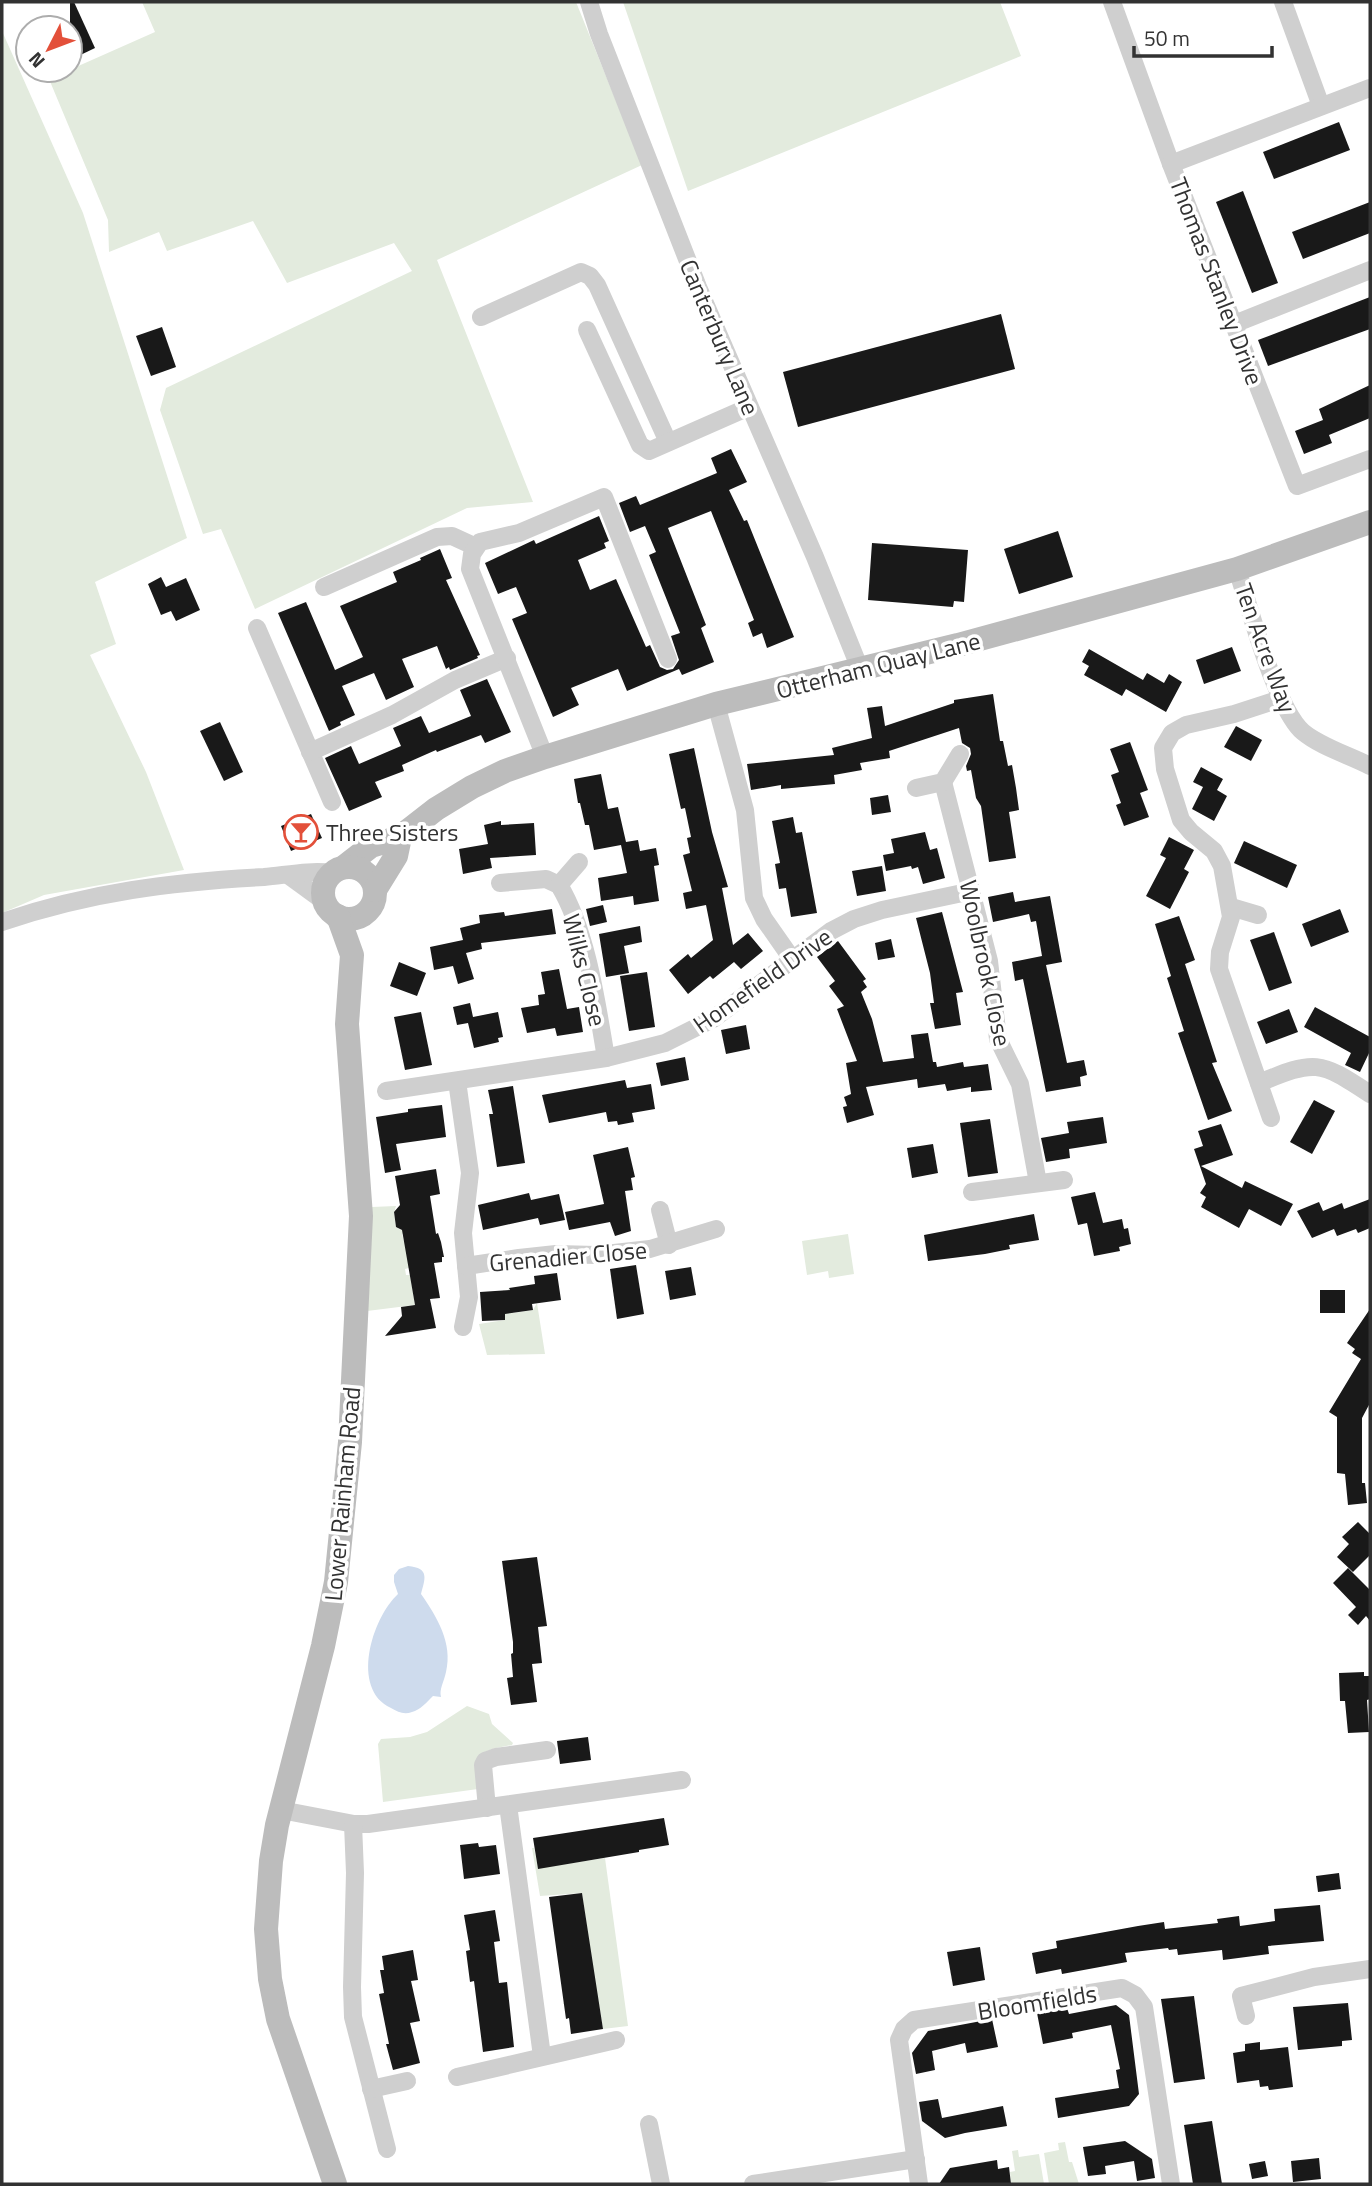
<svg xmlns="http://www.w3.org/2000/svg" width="1372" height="2186" font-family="'Titillium Web',sans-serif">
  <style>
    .green { fill: #e3ebde }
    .water { fill: #cedbed }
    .building { fill: #191919 }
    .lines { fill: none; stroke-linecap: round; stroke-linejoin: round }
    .street { stroke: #cfcfcf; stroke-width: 18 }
    .secondary { stroke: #bcbcbc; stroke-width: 24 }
    .labels { text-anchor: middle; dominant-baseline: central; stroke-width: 7; stroke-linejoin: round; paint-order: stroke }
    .street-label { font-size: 24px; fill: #323232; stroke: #fff }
    .poi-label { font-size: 24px; fill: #323232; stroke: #fff; text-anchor: start }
  </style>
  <rect width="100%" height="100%" fill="#fff"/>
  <g class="green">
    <polygon points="142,2 576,2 642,165 437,260 533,502 467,508 255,609 221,529 203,534 160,410 166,388 412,271 394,243 287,283 253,221 167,251 159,232 109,252 108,220 49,79 155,32"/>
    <polygon points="623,2 1000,2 1021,56 688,191"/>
    <polygon points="2,31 83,213 187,538 95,582 116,644 90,655 146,772 184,870 44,895 2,913"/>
    <polygon points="396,1206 394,1213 396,1227 401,1230 418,1227 402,1234 404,1242 412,1241 416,1266 405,1269 406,1275 410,1275 415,1305 367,1311 372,1207"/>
    <polygon points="848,1234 854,1274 829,1278 828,1271 807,1275 802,1241"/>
    <polygon points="509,1288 513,1313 533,1310 537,1303 545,1354 487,1355 479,1324 505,1320 503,1290 507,1292"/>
    <path d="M467,1706L489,1714L492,1724L513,1743L512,1745C474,1752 478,1752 478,1789L383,1802L378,1744L381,1739L410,1737L427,1732Z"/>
    <polygon points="532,1848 534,1848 538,1868 605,1858 628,2026 603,2029 598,1999 563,2004 591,1956 582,1893 540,1896"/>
    <polygon points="1065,2142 1069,2162 1072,2162 1079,2184 1049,2184 1044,2153 1059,2150 1058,2143"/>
    <polygon points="1018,2150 1019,2157 1039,2154 1044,2184 1011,2184 1010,2172 1015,2171 1012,2151"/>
  </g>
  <path class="water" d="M408,1566C430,1568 425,1579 421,1594C437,1617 453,1643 446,1672C444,1682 439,1689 441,1697L433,1696C427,1702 420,1710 412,1712C404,1715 398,1712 391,1708C350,1689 372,1618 398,1594L394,1582V1575L399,1569Z"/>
  <g class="building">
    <polygon points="70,2 74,2 95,48 70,60"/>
    <polygon points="1339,122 1350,150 1274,179 1263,152"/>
    <polygon points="1243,191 1278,283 1252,293 1216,202"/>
    <polygon points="1370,202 1370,233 1303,259 1292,232"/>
    <polygon points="1370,297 1370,329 1268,366 1258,340"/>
    <polygon points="1001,314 1015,369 798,427 783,372"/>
    <polygon points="162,327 176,367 151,376 136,336"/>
    <polygon points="1370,385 1370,418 1329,435 1332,443 1304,454 1295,431 1323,420 1319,409"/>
    <polygon points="731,449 747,482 729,490 744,521 747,520 794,637 767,648 762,633 753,637 748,623 754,620 711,511 668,528 706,625 701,628 714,662 682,675 679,669 627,691 618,669 571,688 579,705 553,717 512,619 527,613 516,587 498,594 485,563 534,540 536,544 599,516 609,541 604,543 606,548 578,560 590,590 616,579 646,647 650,645 660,667 667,670 673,669 679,660 671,636 680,633 649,555 656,552 645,526 630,532 619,503 636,496 640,505 717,473 711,458"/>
    <polygon points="1058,531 1073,577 1019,594 1004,549"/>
    <polygon points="872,543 968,550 964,602 954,601 953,607 868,600"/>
    <polygon points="440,549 452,578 446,580 480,655 477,656 478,658 450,670 449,667 446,669 437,646 402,659 414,687 386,700 374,673 342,686 355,715 340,722 341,725 329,731 278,613 306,602 335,670 363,657 340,606 397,582 393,572 421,560 420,558"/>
    <polygon points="161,577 166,587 186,578 200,610 176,621 171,611 161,615 148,584"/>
    <polygon points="1232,647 1241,671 1204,684 1196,660"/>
    <polygon points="1089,649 1143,680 1147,673 1164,683 1169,674 1182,682 1166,712 1126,689 1122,696 1084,675 1089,666 1082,662"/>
    <polygon points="487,679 511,732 485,743 481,735 437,752 436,750 402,765 404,771 375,782 382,797 349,811 325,758 351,746 359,764 401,746 393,728 421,716 429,733 471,716 460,690"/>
    <polygon points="993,694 1000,741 1003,741 1008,766 1012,765 1016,788 1019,810 1009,812 1016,858 989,862 981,806 976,798 971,770 967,771 966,766 971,754 970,748 962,743 959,728 889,751 890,758 860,763 862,770 834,775 835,784 781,789 781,785 751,790 747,764 834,755 832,748 872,738 867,708 882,706 885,726 954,703 954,700"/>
    <polygon points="220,722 243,772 224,781 200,731"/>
    <polygon points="1236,726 1262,740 1251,761 1224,747"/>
    <polygon points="1130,742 1148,790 1140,793 1149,817 1124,826 1116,805 1121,803 1111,775 1119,772 1110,749"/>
    <polygon points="694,748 712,832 728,887 722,888 733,945 748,933 763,951 741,969 734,962 713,979 710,976 688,994 669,970 688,954 691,958 713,940 706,905 686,909 683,893 692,891 683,855 690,853 687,838 691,837 685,808 681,809 669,754"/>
    <polygon points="1201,767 1223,779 1217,790 1227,796 1214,821 1192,809 1203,787 1193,782"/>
    <polygon points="601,774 608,809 618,807 626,842 638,840 640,851 656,848 659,865 654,866 659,901 634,905 633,896 601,901 598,878 627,873 621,845 594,850 589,825 585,825 580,803 578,803 574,779"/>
    <polygon points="888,795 891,812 872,815 870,798"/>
    <polygon points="311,814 322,838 291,851 281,826"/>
    <polygon points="793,817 796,833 802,832 817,913 791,917 786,888 779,889 775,864 780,863 772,821"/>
    <polygon points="501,821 501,825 534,823 536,855 490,858 492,868 463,874 459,849 488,844 484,825"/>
    <polygon points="925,832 930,850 937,848 945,878 923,884 918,867 912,869 911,866 886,871 883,855 894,853 891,839"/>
    <polygon points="1169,837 1194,850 1184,869 1189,872 1170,909 1146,896 1166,858 1160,855"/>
    <polygon points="1244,841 1297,865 1287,888 1234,863"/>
    <polygon points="882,866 886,891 857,896 852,871"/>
    <polygon points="1013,892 1015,902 1050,896 1062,962 1046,965 1067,1063 1084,1060 1087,1075 1080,1077 1081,1086 1046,1092 1023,979 1015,981 1012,962 1042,956 1036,921 1031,922 1029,914 993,922 988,897"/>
    <polygon points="603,905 607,922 590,926 586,909"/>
    <polygon points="552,909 556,934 481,943 482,949 466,953 474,979 458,984 453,966 434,970 430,947 463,940 460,928 480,923 479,915 504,912 505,916"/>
    <polygon points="1340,909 1349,932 1311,947 1302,924"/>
    <polygon points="942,912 963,992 956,993 961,1025 935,1029 930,1003 934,1003 930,973 916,918"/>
    <polygon points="1179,916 1195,960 1185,964 1217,1062 1212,1063 1232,1111 1208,1120 1178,1033 1184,1031 1167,978 1171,976 1155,924"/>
    <polygon points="640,926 642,942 624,946 629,973 606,977 599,934"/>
    <polygon points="1274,932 1292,983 1269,991 1250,940"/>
    <polygon points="891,939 895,957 878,960 875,943"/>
    <polygon points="838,941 866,979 863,981 867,987 861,992 872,1019 883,1062 914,1058 911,1035 928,1033 933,1062 936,1062 937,1067 963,1062 964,1067 988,1064 992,1090 971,1092 971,1087 947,1091 945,1084 918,1088 917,1079 866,1087 874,1115 847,1123 843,1107 847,1106 844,1097 851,1094 846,1063 857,1061 837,1009 844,1006 829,986 835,981 817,957"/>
    <polygon points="399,962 426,973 417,996 390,986"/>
    <polygon points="559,969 567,1009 579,1007 583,1032 557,1036 555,1028 527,1033 521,1008 539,1005 538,995 545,994 541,972"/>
    <polygon points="647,972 655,1027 629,1031 620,976"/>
    <polygon points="470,1003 473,1017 498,1012 503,1037 498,1038 499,1042 474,1048 468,1023 457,1025 453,1007"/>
    <polygon points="1315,1007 1370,1037 1370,1051 1360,1072 1345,1065 1351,1053 1304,1027"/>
    <polygon points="1289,1009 1298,1032 1266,1044 1257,1022"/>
    <polygon points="421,1012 432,1065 405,1070 394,1017"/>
    <polygon points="746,1025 750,1049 726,1054 721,1030"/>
    <polygon points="685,1057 689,1080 661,1086 656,1063"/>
    <polygon points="625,1080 627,1088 651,1084 655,1109 632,1113 634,1122 618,1125 617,1121 608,1122 606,1112 549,1123 542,1095"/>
    <polygon points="513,1086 525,1163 497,1167 489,1114 493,1114 488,1090"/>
    <polygon points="1314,1100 1335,1111 1312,1154 1290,1142"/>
    <polygon points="442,1105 446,1137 396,1144 401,1170 385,1173 376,1117 408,1112 408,1109"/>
    <polygon points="1103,1117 1107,1143 1069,1149 1070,1158 1046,1162 1041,1138 1069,1133 1067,1122"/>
    <polygon points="990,1119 998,1173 968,1177 960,1123"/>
    <polygon points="1221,1124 1233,1155 1201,1166 1242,1188 1245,1181 1293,1204 1281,1226 1249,1209 1239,1228 1201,1207 1206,1197 1200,1193 1206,1184 1194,1149 1203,1146 1198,1131"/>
    <polygon points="933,1144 938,1173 912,1178 907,1148"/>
    <polygon points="628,1147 635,1177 631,1178 633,1190 625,1191 631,1231 615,1236 610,1222 569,1230 565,1212 604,1204 593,1155"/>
    <polygon points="436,1169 440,1194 430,1196 436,1234 438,1233 441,1242 444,1257 442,1257 442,1262 434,1263 440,1298 430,1299 436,1328 385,1336 402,1316 401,1307 415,1305 402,1230 396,1227 394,1212 400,1205 395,1176"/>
    <polygon points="1095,1192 1103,1223 1122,1219 1124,1229 1128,1228 1131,1244 1119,1247 1120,1251 1094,1256 1087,1223 1078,1225 1071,1197"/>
    <polygon points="529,1193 531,1200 559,1194 565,1220 540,1225 538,1218 483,1230 478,1205"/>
    <polygon points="1370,1199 1370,1228 1358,1233 1356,1229 1337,1236 1334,1229 1312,1238 1297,1211 1319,1202 1323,1211 1342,1203 1344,1209"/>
    <polygon points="1034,1214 1039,1240 1009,1245 1010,1249 985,1254 928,1261 924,1235"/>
    <polygon points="636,1265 644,1314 617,1319 610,1269"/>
    <polygon points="691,1267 696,1295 670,1300 665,1271"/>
    <polygon points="557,1273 561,1300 532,1304 533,1310 505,1314 505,1320 482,1321 480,1292 510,1290 509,1288 535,1284 534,1276"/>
    <rect x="1320" y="1290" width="25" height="23"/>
    <polygon points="1370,1309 1370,1403 1362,1418 1362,1483 1365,1483 1367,1503 1348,1505 1345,1474 1337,1473 1337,1417 1329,1412 1361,1359 1352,1353 1355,1349 1347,1343"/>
    <polygon points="1358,1522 1370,1534 1370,1555 1353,1572 1337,1557 1349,1544 1342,1537"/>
    <polygon points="537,1557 547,1626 538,1627 542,1663 532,1664 537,1702 511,1705 507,1678 513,1677 511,1654 513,1653 513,1642 502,1561"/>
    <polygon points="1348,1568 1370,1590 1370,1621 1366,1616 1358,1625 1348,1615 1356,1607 1333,1583"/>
    <polygon points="1364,1672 1364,1676 1370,1676 1370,1699 1367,1700 1369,1732 1348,1733 1345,1701 1340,1701 1339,1673"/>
    <polygon points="588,1737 591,1760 560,1764 557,1741"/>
    <polygon points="664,1818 669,1845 639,1850 639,1852 538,1869 533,1838"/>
    <polygon points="478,1843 479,1847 496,1845 500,1874 464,1879 460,1845"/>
    <polygon points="1339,1873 1341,1889 1318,1892 1316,1876"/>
    <polygon points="582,1893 603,2029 571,2034 569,2018 566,2019 549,1897"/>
    <polygon points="1320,1905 1324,1941 1268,1946 1269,1954 1223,1960 1222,1950 1178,1955 1177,1949 1169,1950 1168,1948 1125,1953 1127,1962 1062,1974 1061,1969 1036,1974 1032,1953 1057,1948 1056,1941 1138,1926 1164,1922 1165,1929 1218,1923 1217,1919 1239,1916 1240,1926 1275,1921 1274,1909"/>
    <polygon points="495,1910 500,1941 494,1942 499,1983 507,1982 514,2047 483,2052 474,1981 470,1982 466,1951 470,1950 464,1915"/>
    <polygon points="980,1947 985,1980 953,1986 947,1952"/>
    <polygon points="413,1950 418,1980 411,1981 420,2021 410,2023 420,2063 393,2070 386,2044 389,2044 379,1994 384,1993 380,1970 384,1970 382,1956"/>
    <polygon points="1194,1996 1205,2079 1174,2083 1161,1999"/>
    <polygon points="1348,2003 1352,2040 1342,2041 1342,2046 1298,2050 1293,2007"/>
    <polygon points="1116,2005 1129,2015 1139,2094 1129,2106 1058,2118 1055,2098 1119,2088 1116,2070 1120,2069 1111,2025 1072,2033 1073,2038 1043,2044 1037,2013 1067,2008 1069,2014"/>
    <polygon points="992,2019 998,2047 967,2053 965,2043 932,2051 935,2070 916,2074 912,2053 928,2031"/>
    <polygon points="1260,2042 1260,2050 1288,2047 1293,2087 1269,2090 1268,2086 1260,2087 1259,2080 1237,2083 1233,2053 1245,2051 1245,2044"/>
    <polygon points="938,2099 942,2118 1003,2106 1007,2126 965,2133 945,2138 922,2121 919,2102"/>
    <polygon points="1212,2121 1222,2184 1193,2184 1184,2125"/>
    <polygon points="1125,2141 1152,2159 1155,2178 1137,2181 1134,2161 1105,2166 1106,2174 1088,2176 1083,2147"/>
    <polygon points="1319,2158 1321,2179 1293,2182 1291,2161"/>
    <polygon points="997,2160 998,2169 1009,2167 1011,2184 939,2184 950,2168"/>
    <polygon points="1265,2161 1268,2176 1252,2179 1249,2164"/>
  </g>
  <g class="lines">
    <g class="street">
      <polyline points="589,2 599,34 698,287 815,557 860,669"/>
      <polyline points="1112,2 1171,164"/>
      <polyline points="1283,2 1321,106"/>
      <polyline points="1370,88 1171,164 1297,486 1370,459"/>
      <polyline points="481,317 581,272 590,276 597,285 668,442"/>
      <polyline points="1234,324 1370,270"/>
      <polyline points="587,330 640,445 649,451 749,407"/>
      <path d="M1237,569C1249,606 1276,709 1303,732C1321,747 1349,755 1370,766"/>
      <polyline points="324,587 437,537 452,536 476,547"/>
      <polyline points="257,628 332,802"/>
      <polyline points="716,704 745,810 754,898 764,919 792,959"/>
      <polyline points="310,752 392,715 455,680 507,658"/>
      <polyline points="545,757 470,569 472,554 480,542 519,533 604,497 668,659"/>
      <polyline points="943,782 989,961 998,1039 1020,1084 1038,1183"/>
      <polyline points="916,788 943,782 960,754"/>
      <polyline points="288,875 325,902"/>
      <path d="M500,883L546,879L559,885C587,931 597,1005 606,1058"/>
      <polyline points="559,885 579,862"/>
      <polyline points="1231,907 1258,915"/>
      <path d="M2,922C90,892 172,882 264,877C287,875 309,870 333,873"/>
      <polyline points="457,1081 470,1173 463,1233 469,1297 463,1327"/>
      <path d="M1259,1083C1315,1060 1319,1060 1370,1094"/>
      <polyline points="386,1091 606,1058 665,1043 713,1019 831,931 854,919 882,910 972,891"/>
      <polyline points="1271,1118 1219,969 1220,952 1231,917 1222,866 1214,851 1191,832 1181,820 1165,769 1163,748 1172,733 1186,725 1234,714 1280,699"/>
      <polyline points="972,1192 1064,1180"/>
      <polyline points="660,1210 669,1245"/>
      <polyline points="466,1266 519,1258 556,1254 596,1255 650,1249 716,1229"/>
      <polyline points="508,1805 542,2056"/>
      <polyline points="487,1808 483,1765 485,1761 496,1757 547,1750"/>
      <polyline points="281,1810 354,1824 368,1824 682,1780"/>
      <polyline points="353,1824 355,1873 352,1987 353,2017 387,2149"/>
      <polyline points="1246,2016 1241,1996 1314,1977 1370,1969"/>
      <polyline points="457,2077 616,2040"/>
      <polyline points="371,2089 407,2081"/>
      <polyline points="649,2124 661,2184"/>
      <polyline points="753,2184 916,2159"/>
      <polyline points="919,2184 899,2040 904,2029 914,2020 1122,1988 1135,1995 1144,2007 1171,2184"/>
    </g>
    <g class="secondary">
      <polyline points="344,867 371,846 400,837 436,809 472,787 505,771 545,757 716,704 958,645 1237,569 1370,522"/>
      <circle cx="349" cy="893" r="26"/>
      <polyline points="375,890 396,856 400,837"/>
      <polyline points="335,2184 278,2019 270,1979 266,1929 271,1861 277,1825 323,1646 336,1582 350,1442 361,1216 347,1024 352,955 338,916"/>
    </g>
  </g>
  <defs>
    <g id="bar-ring" transform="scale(1.75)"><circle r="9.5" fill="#fff" stroke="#e3503a" stroke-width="1.5"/><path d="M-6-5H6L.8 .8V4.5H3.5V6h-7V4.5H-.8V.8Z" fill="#e3503a"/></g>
  </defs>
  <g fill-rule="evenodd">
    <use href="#bar-ring" x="301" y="832"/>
  </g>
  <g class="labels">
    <g class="street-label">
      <text transform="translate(1217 281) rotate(69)">Thomas Stanley Drive</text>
      <text transform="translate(720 337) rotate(67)">Canterbury Lane</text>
      <text transform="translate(1266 648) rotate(70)">Ten Acre Way</text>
      <text transform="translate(878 665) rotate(-14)">Otterham Quay Lane</text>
      <text transform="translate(986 963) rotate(78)">Woolbrook Close</text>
      <text transform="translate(585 970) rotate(76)">Wilks Close</text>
      <text transform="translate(762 980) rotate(-35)">Homefield Drive</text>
      <text transform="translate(568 1256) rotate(-5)">Grenadier Close</text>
      <text transform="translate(342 1494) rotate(-85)">Lower Rainham Road</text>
      <text transform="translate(1037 2002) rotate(-9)">Bloomfields</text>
    </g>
    <g class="poi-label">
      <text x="326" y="832">Three Sisters</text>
    </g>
  </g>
  <rect width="1372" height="2186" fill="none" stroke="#323232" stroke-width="7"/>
  <g transform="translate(49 49) rotate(228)"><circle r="33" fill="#ffffff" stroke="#adadad" stroke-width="2"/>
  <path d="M0-5L12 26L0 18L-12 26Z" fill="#e3503a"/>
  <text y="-10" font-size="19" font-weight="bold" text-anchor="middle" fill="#323232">N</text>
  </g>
  <path d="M1134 46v10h138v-10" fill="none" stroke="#323232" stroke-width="3.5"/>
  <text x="1144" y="46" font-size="21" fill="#323232" stroke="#ffffff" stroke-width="5" paint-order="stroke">50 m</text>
</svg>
